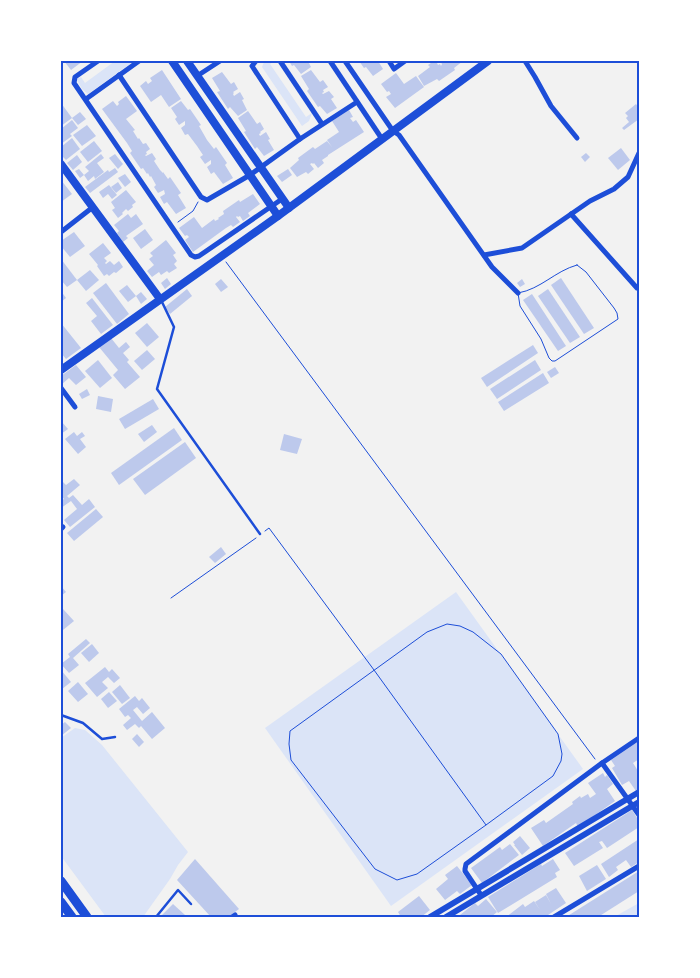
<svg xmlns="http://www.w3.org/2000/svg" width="700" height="978" font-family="Helvetica,sans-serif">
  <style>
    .green { fill: #dbe4f7 }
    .building { fill: #bdc9ec }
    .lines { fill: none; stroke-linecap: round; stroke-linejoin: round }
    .path { stroke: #1d4ed8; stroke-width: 1 }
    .service { stroke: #1d4ed8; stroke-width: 2.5 }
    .minor { stroke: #1d4ed8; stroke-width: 5 }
    .tertiary { stroke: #1d4ed8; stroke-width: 6 }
    .secondary { stroke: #1d4ed8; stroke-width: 8 }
    .primary { stroke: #1d4ed8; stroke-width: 9 }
    .neatline { fill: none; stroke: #1d4ed8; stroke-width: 2 }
  </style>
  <rect width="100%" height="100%" fill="#f2f2f2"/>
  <g class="green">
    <polygon points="115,61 134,61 88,94 82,89 77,80 78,78 81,77 85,83"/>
    <polygon points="266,61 274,61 270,64 306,117 312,113 309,121 302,126 262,67 264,62"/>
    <polygon points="456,592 583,769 391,906 265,728"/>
    <polygon points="75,728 85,730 102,745 188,852 178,865 170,879 143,917 106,917 61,856 61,738"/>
    <polygon points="639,903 639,917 614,917"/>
  </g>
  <g class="building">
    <polygon points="64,61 83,61 71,70"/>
    <polygon points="289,61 308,61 311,67 301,74 294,65 292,66"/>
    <polygon points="359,61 378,61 383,69 373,76 366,67 364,68"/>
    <polygon points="434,61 436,61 438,65 440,64 441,66 442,64 440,61 463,61 454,68 455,70 439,81 437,79 424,86 418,76 430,67 428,65"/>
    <polygon points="162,70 181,99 169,107 161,95 151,102 140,86 146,81 148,84 152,81 150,78"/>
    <polygon points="311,70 320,82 323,80 328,87 323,90 324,92 322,93 323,94 329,91 334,97 331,99 337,108 327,114 320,106 318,107 307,91 309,89 301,76"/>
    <polygon points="222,72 231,84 234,82 238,89 233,92 234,93 233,94 234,96 240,92 244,99 242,100 247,110 238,116 230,107 228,109 217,92 220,91 212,78"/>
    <polygon points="396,73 404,84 416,76 424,87 395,108 386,97 391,94 389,91 387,92 381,84"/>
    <polygon points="126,96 137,111 126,119 135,130 133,131 138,139 139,138 143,144 146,143 150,149 146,152 147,154 145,155 146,156 152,153 156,159 154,161 160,170 163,173 163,172 168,179 170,177 181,193 178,195 186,208 176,214 167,202 164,204 160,197 165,194 164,190 158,193 154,187 156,185 151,176 150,177 148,173 147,174 143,168 141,169 130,153 132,151 127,143 102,109 113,101 117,106 119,104 118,102"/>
    <polygon points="181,101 188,110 190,109 201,125 199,126 207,140 214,149 216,147 227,163 225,165 233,178 223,184 214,172 211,174 207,167 211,164 211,160 205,164 200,157 203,155 197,146 188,134 185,135 181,128 185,125 185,121 179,125 175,119 177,117 171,108"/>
    <polygon points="61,103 72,118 61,126"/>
    <polygon points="636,104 639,108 639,119 624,130 622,128 629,122 626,118 628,116 625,113"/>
    <polygon points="349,110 353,117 350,118 353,122 356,120 364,132 328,155 328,156 322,160 324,163 318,168 314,163 313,164 312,163 310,164 314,169 308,174 306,172 297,177 290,168 299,160 298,158 313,147 315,149 327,141 332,147 327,140 339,132 332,121"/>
    <polygon points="248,111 257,124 260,122 264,129 260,132 261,133 259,134 260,136 266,132 270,139 268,140 274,150 264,156 257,147 255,149 244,132 246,131 238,118"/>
    <polygon points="80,112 86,119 78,125 72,118"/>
    <polygon points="72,120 78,128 70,134 72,136 61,144 61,129"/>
    <polygon points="87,125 96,136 82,146 73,135"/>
    <polygon points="72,138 80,149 66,160 61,155 61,147"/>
    <polygon points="94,141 102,151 88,162 80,152"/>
    <polygon points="621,148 630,160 618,170 608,158"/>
    <polygon points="586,153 590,157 585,162 581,157"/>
    <polygon points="101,154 104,158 97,163 104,172 95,179 94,176 88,181 84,175 80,178 75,171 79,169 84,175 89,171 85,167"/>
    <polygon points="115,154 123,164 118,169 109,158"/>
    <polygon points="77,155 82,162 73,170 67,163"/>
    <polygon points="115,168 118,172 90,193 85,187 108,170 109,172"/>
    <polygon points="288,169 292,175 282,182 277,176"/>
    <polygon points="125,174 131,182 125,187 118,178"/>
    <polygon points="61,180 72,194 61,202"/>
    <polygon points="118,182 122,188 116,193 111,187"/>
    <polygon points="109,185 117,195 112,199 108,194 103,198 99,192"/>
    <polygon points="126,190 136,202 132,205 133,207 128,211 126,209 122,213 123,214 118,218 112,210 115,208 111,202"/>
    <polygon points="253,194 260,204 248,213 250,216 243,221 240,216 238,217 237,216 236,217 240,222 233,227 231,225 226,228 193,252 185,240 189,237 187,235 185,236 179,228 194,217 202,228 214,219 215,221 219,219 218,218 224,214 223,211 239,200 240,202"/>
    <polygon points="128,214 131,218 136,214 143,224 126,236 128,238 123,242 117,233 119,231 114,225"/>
    <polygon points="145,229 153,240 141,249 133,238"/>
    <polygon points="74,232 85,246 70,257 61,246 61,241"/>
    <polygon points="166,240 176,253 173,255 177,261 174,264 177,268 169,273 167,271 161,275 159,272 152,277 147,271 154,265 149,259 153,256 150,253"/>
    <polygon points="103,243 111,253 104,258 107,261 105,263 106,264 110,261 114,265 119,261 123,267 116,273 114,272 109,276 107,274 104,276 97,266 98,265 89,254"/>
    <polygon points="61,259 77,280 67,287 61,280"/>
    <polygon points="90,270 99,280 86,291 77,280"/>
    <polygon points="167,278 171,284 165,289 161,283"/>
    <polygon points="561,278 594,328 584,334 551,285"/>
    <polygon points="221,279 228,287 221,292 215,284"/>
    <polygon points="522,279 525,284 520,287 517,283"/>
    <polygon points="106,283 129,314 117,324 93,293"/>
    <polygon points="127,285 136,296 128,302 119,291"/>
    <polygon points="187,289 192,296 170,314 165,307"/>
    <polygon points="548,289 580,337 570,343 538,296"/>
    <polygon points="61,291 66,298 61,302"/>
    <polygon points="141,292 147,299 141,304 136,296"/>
    <polygon points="532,294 566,346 558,351 523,300"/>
    <polygon points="92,298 113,325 101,334 91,321 97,316 86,303"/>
    <polygon points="61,323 81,348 66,359 61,353"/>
    <polygon points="147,323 159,337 147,347 135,333"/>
    <polygon points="111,338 119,348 126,342 130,347 123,353 129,360 127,362 140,377 125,389 113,375 118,370 99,347"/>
    <polygon points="533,345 538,353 487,387 481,378"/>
    <polygon points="147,350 155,359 142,370 134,361"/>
    <polygon points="98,360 112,378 100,388 85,371"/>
    <polygon points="535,360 541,370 497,399 490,389"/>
    <polygon points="76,365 86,377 76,385 69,378 61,385 61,376"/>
    <polygon points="555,367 559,373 551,378 547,372"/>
    <polygon points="543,373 549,383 504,411 498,402"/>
    <polygon points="87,389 90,395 82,399 79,394"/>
    <polygon points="98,396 113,399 111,412 96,409"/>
    <polygon points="153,399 159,409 125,429 119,419"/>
    <polygon points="61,421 68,429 61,434"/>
    <polygon points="152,425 157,432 144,442 138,434"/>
    <polygon points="174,428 182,440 119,485 111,473"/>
    <polygon points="74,432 77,436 82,432 85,436 80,439 86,447 78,454 65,439"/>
    <polygon points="284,434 302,439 297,454 280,450"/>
    <polygon points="185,442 196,458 145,495 133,479"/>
    <polygon points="74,479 80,485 67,496 69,498 73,495 82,505 89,499 95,507 70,527 64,520 77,509 71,501 61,508 61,501 64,499 61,495 61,480 66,485"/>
    <polygon points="96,509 103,517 74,541 67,533"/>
    <polygon points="221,547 226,554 215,563 209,557"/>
    <polygon points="61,586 66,592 61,596"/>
    <polygon points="63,609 74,621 63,630 61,628 61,611"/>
    <polygon points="86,639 90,643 73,658 79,665 69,673 61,664 70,657 68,654"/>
    <polygon points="92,644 99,653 89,662 81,653"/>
    <polygon points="105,667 109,672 112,669 120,678 114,683 108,677 102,682 108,688 97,697 85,683"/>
    <polygon points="61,670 71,682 62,689 61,688"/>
    <polygon points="78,682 88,694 78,702 68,691"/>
    <polygon points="120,685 130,698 122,704 112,692"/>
    <polygon points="109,692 117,701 108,708 101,699"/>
    <polygon points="135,696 139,701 142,698 150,708 143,714 137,707 133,710 142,721 152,712 165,728 152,739 141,726 139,728 135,724 127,730 123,725 131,718 128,715 125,717 119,709"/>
    <polygon points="65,722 71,728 61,736 61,725"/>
    <polygon points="137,734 144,742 139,747 132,739"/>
    <polygon points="639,741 639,759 633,763 638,771 639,770 639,789 636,791 629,781 622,785 612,768 615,766 611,760"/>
    <polygon points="603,773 605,777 607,775 613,784 607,789 615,801 578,827 576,823 543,846 531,828 544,820 546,823 573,804 572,802 580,796 581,798 588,794 590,798 596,794 588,783"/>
    <polygon points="632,810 639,821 639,827 607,848 602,841 599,842 603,848 574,866 565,853"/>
    <polygon points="520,836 530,848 522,855 514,845 515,845 513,842"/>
    <polygon points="639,839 639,862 631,867 626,860 616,867 618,870 609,877 601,864"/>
    <polygon points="510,844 519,855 482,883 471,868 500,847 502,850"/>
    <polygon points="195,859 239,909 228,917 211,917 177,880"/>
    <polygon points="553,859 560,870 555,873 557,877 498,913 488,897 541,864 542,866"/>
    <polygon points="597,865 606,879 587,891 579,876"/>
    <polygon points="457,866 472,885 460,894 457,891 445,900 436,889 448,879 445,875"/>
    <polygon points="639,871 639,891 598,917 566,917"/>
    <polygon points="556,888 566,903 545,917 506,917 523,904 525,907 534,901 540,910 535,902 546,895 551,904 546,894"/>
    <polygon points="419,896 430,910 421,917 401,917 398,912"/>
    <polygon points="486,899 497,912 491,917 482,917 481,915 480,917 461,917 460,915 475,903 478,906"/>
    <polygon points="173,904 185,915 184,917 160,917"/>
  </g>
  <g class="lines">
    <g class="path">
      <polyline points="178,222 193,211 198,202"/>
      <polyline points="226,262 595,759"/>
      <path d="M577,265L586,272L614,308L617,313L618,319L555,361H552L549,358L541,339L520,306L518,293C541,289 555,271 577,265Z"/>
      <polyline points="265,531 269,528 374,670 486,825 553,776 561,761 562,754 558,734 501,654 473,632 460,626 447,624 427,632 290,731 289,744 291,760 375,869 397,880 417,874 486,825"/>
      <polyline points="171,598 256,538"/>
    </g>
    <g class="service">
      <polyline points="162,302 174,327 157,389 260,534"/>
      <polyline points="61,715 83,723 102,739 115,737"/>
      <polyline points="156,917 178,890 191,904"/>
    </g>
    <g class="minor">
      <polyline points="98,61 75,77 74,83 191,255 195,257 199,256 282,199"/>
      <polyline points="256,61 252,66 300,139"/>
      <polyline points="280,61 322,124"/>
      <polyline points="330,61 382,139"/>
      <polyline points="345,61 393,131 399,135 492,267 518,293"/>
      <polyline points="389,61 394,69 405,61"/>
      <polyline points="525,61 535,77 551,106 577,138"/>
      <polyline points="119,75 201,197 207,200 250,175 300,139 357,102"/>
      <polyline points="197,76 220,61"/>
      <polyline points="86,99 139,61"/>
      <polyline points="571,214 637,288 639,287"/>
      <polyline points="61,232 93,207"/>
      <polyline points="484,255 522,248 590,201 614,189 628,177 639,153"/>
      <polyline points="61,388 75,407"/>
      <polyline points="61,529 63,527"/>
      <polyline points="602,763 639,815"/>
      <polyline points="481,895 465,871 465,869 466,864 602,763 639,738"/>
      <polyline points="232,917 235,915"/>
      <polyline points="554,917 639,866"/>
    </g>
    <g class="tertiary">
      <polyline points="430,917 639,792"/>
      <polyline points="446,917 639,802"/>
    </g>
    <g class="secondary">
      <polyline points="172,61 278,216"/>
      <polyline points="187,61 289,208"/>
      <polyline points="61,164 160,299"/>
      <polyline points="61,370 278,216 488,61"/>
    </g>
    <g class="primary">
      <polyline points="61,881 87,917"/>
      <polyline points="61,902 72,917"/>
    </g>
  </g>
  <rect width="700" height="978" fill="none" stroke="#ffffff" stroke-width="125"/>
  <rect x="62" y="62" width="576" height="854" class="neatline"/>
</svg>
